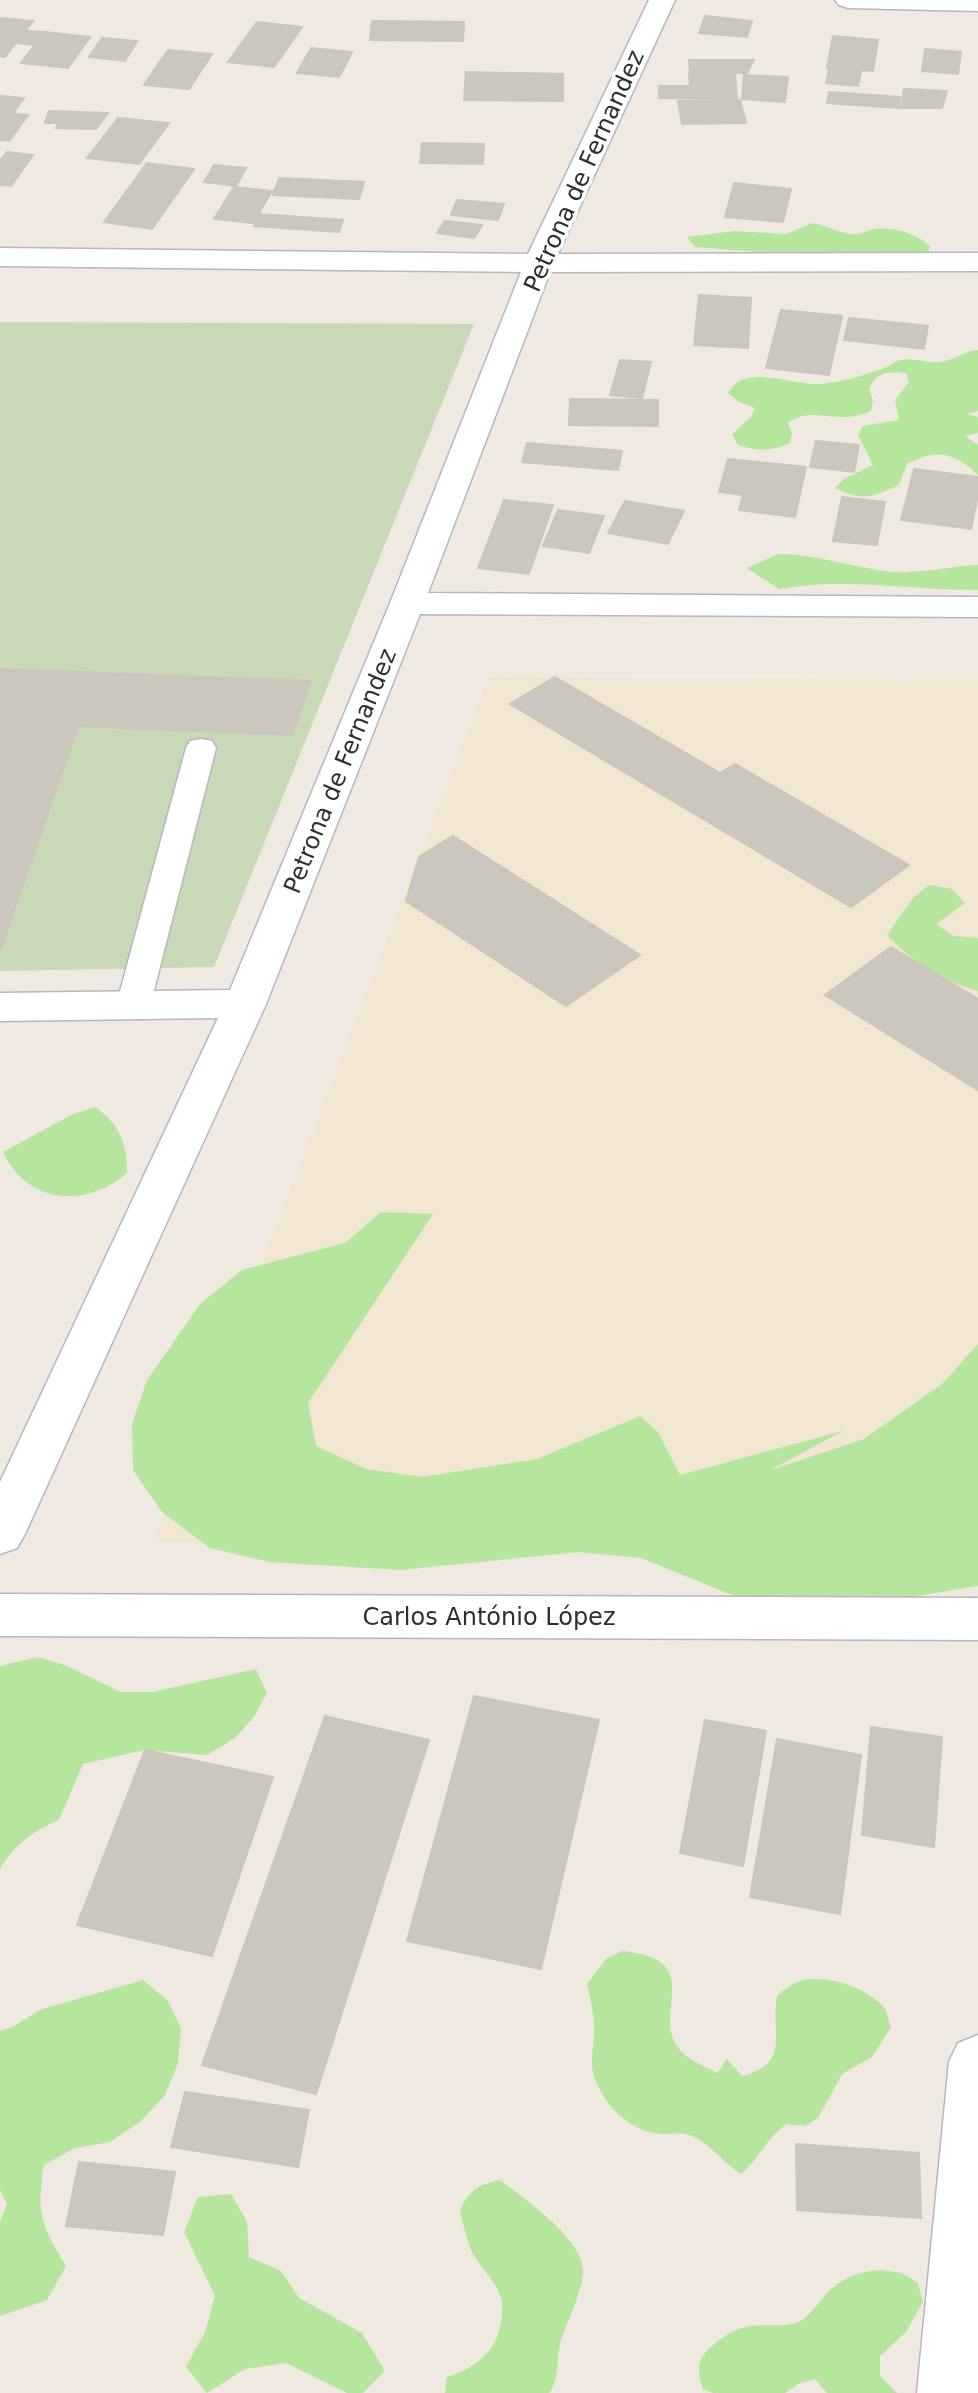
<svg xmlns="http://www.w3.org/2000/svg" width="978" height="2393" font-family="'DejaVu Sans',sans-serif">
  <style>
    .education { fill: #f0e6d1 }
    .green { fill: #b6e59e }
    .cemetery { fill: #c8d9b8 }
    .building { fill: #cbc7bf; stroke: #cbc5ba; stroke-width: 2 }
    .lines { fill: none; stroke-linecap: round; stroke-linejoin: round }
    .lane-casing { stroke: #b4b7c1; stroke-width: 3 }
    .street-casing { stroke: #b4b7c1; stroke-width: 3 }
    .lane { fill: #fff; fill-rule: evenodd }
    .street { fill: #fff; fill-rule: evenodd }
    .labels { text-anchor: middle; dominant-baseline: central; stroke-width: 7; stroke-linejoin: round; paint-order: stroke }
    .street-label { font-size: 24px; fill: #2e2e2e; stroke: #fff }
  </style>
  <rect width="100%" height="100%" fill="#efe9e1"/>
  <polygon class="education" points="489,677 978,680 978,1563 154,1542"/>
  <g class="green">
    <path d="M812,223C827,225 841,235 856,234C863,234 869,230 875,229C895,227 915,233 930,246L928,254L770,253L695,247L687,237L735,231L787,234Z"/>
    <path d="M978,350V411L967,414L978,417V433L965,436L978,445V475C954,453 938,448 907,464L899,485C872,497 863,502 835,488L844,479L873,465L858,435L863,426L899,420L895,400L909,382L906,373C888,371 877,371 869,389L873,400L871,411C837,427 814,404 788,423L792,433L790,443C771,452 757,451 738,445L732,434L751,417L755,408L739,402L728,393C745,362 791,386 819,384C841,383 864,375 884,368C890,366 895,361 901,360C913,357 926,363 938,362C952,362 963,351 978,350Z"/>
    <path d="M778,554C814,554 849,566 884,571C915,576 947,566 978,565V590C912,590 844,577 779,589L747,568Z"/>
    <path d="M929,885L952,889L965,903L936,924L953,936L978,938V991C946,982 909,960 887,935L914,897Z"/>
    <path d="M95,1107C120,1124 127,1144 127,1173C87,1208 27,1205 3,1152L71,1115Z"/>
    <polygon points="381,1212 433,1214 308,1403 316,1446 366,1469 422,1477 537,1459 640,1416 658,1432 680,1475 843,1431 768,1471 864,1439 942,1384 978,1344 978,1586 820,1612 754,1604 641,1558 579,1552 400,1570 269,1562 210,1548 162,1512 133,1470 132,1424 147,1380 200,1304 242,1270 345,1243"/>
    <path d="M37,1657L65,1665L121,1692H152L256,1669L267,1693L254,1717L235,1738L207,1755L144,1750L83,1764L59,1820C33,1831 15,1844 0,1869V1666Z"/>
    <path d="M622,1951C709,1959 650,2014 679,2049C687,2059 706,2067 717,2073L727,2059L742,2076C792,2062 770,2035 777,1996C785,1989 794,1982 804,1980C829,1975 870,1988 885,2009C888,2014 889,2022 891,2027L872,2057L842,2074L818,2118L805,2126L787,2124C766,2137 760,2159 741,2174C724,2163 709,2143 692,2136C680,2131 673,2135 661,2134C631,2132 603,2105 594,2076C589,2059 595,2044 594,2027C594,2013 590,1998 587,1984L606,1959Z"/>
    <path d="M143,1980L168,2001L181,2029L178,2063L165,2095L140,2122L110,2142L75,2148L44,2165C36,2213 41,2225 66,2266L47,2300L0,2316V2222L7,2204L0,2190V2031L12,2027L42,2009Z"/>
    <path d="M500,2180C523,2198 588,2242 583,2275C580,2296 568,2320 561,2340C556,2356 560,2380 549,2393H445L447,2377C484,2365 504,2344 502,2303C500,2284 477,2265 470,2248C466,2236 463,2223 460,2211C468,2191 479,2184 500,2180Z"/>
    <polygon points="231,2194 247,2222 249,2257 281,2271 299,2298 362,2333 385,2371 363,2393 347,2393 286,2363 245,2369 207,2393 186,2367 205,2332 215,2296 184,2232 198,2197"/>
    <path d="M881,2270L902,2273L918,2283L923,2302L906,2332L880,2356V2376L897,2393H827L815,2379L798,2384L785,2393H713L703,2389C697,2371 696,2359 712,2346C724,2336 735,2328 751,2326C770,2323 788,2330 805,2318C811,2313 817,2305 822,2299C838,2279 856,2272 881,2270Z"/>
  </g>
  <polygon class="cemetery" points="0,322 474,324 214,967 0,971"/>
  <g class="building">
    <polygon points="705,16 752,21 747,37 699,33"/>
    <polygon points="0,18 33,21 5,57 0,56"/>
    <polygon points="372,21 464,22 463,41 370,40"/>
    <polygon points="257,22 302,27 274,67 228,62"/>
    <polygon points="27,31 45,32 90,37 68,68 21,63 35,45 18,43"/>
    <polygon points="833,36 878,40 873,71 827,68"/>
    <polygon points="102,38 137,41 125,61 89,57"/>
    <polygon points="311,48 352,52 339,77 297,73"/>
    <polygon points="925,49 961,52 958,74 922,71"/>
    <polygon points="168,50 212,54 189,89 144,85"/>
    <polygon points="689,60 754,60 747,73 690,72"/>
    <polygon points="829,69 861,72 858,86 826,83"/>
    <polygon points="466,72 563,74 563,101 464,100"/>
    <polygon points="689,74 735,74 737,99 659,98 659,86 690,86"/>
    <polygon points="744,75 788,77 785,102 742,99"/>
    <polygon points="904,89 947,91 942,108 901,108"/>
    <polygon points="829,92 900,97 899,108 827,103"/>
    <polygon points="0,96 24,98 13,113 0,112"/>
    <polygon points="740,100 746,123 682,124 678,101"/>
    <polygon points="49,111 108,113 96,129 56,128 58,123 45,123"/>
    <polygon points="0,112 28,115 9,141 0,140"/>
    <polygon points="118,118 169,123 139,164 87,158"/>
    <polygon points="422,143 484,144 483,164 420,163"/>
    <polygon points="7,152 33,155 11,186 0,185 0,161"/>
    <polygon points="147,163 194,169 152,229 104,222"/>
    <polygon points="214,165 246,168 236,186 204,182"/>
    <polygon points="279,178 364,182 359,199 273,195"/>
    <polygon points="734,183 791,189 783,222 725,217"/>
    <polygon points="234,187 272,191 253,223 214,219"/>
    <polygon points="457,200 504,204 498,220 451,215"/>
    <polygon points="259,214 343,220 339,232 254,226"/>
    <polygon points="445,221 482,225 474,238 437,233"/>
    <polygon points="699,295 751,298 748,348 694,345"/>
    <polygon points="781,310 842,316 829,375 766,368"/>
    <polygon points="849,318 928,326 924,349 844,340"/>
    <polygon points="620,360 651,362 642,398 610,395"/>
    <polygon points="570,399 658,400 658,426 569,425"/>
    <polygon points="816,441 859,445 854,472 810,467"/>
    <polygon points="527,443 622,451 618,470 522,462"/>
    <polygon points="728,459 806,467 795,517 739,510 743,495 719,492"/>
    <polygon points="914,469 978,477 978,495 971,529 901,520"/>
    <polygon points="842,497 885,502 877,545 833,541"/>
    <polygon points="504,500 553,505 529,574 478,568"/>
    <polygon points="625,501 684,511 668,544 608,533"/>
    <polygon points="558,510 604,516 589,553 543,546"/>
    <polygon points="0,669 311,681 292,735 78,726 0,951"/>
    <polygon points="555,677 720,773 735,764 909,865 851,907 510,704"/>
    <polygon points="453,836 640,955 566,1006 406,901 419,857"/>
    <polygon points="891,947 978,999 978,1090 825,995"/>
    <polygon points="474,1696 599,1720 541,1969 407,1941"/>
    <polygon points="325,1716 429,1740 316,2094 202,2065"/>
    <polygon points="705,1720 766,1731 743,1866 680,1853"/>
    <polygon points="871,1727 942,1737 934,1847 862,1835"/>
    <polygon points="777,1739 861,1755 840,1914 750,1897"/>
    <polygon points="145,1750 273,1777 212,1956 77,1925"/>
    <polygon points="185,2092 309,2110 298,2167 171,2147"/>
    <polygon points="796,2144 919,2153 921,2218 797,2210"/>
    <polygon points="79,2162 175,2172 163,2235 66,2226"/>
  </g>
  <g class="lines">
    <g class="lane-casing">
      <polygon id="lane" points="201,739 212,741 216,748 150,1006 145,1014 133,1017 121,1014 116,1006 186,748 190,741"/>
    </g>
    <g class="street-casing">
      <g id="street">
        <polygon points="649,0 675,0 558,254 978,253 978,271 550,272 428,593 978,597 978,617 420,614 266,1004 25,1534 17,1548 0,1554 0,1482 218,1018 0,1021 0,993 230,990 390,603 521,272 0,266 0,248 528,254"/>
        <polygon points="835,0 978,0 978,11 848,8 839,5"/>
        <polygon points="0,1594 978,1598 978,1640 0,1636"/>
        <polygon points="978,2035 978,2393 917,2393 949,2062 958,2043"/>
      </g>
    </g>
    <use href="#lane" class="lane"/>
    <use href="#street" class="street"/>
  </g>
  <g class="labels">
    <g class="street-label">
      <text transform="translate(584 171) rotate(-66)">Petrona de Fernandez</text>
      <text transform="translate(340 771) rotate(-68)">Petrona de Fernandez</text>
      <text x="489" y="1617">Carlos António López</text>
    </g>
  </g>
</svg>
